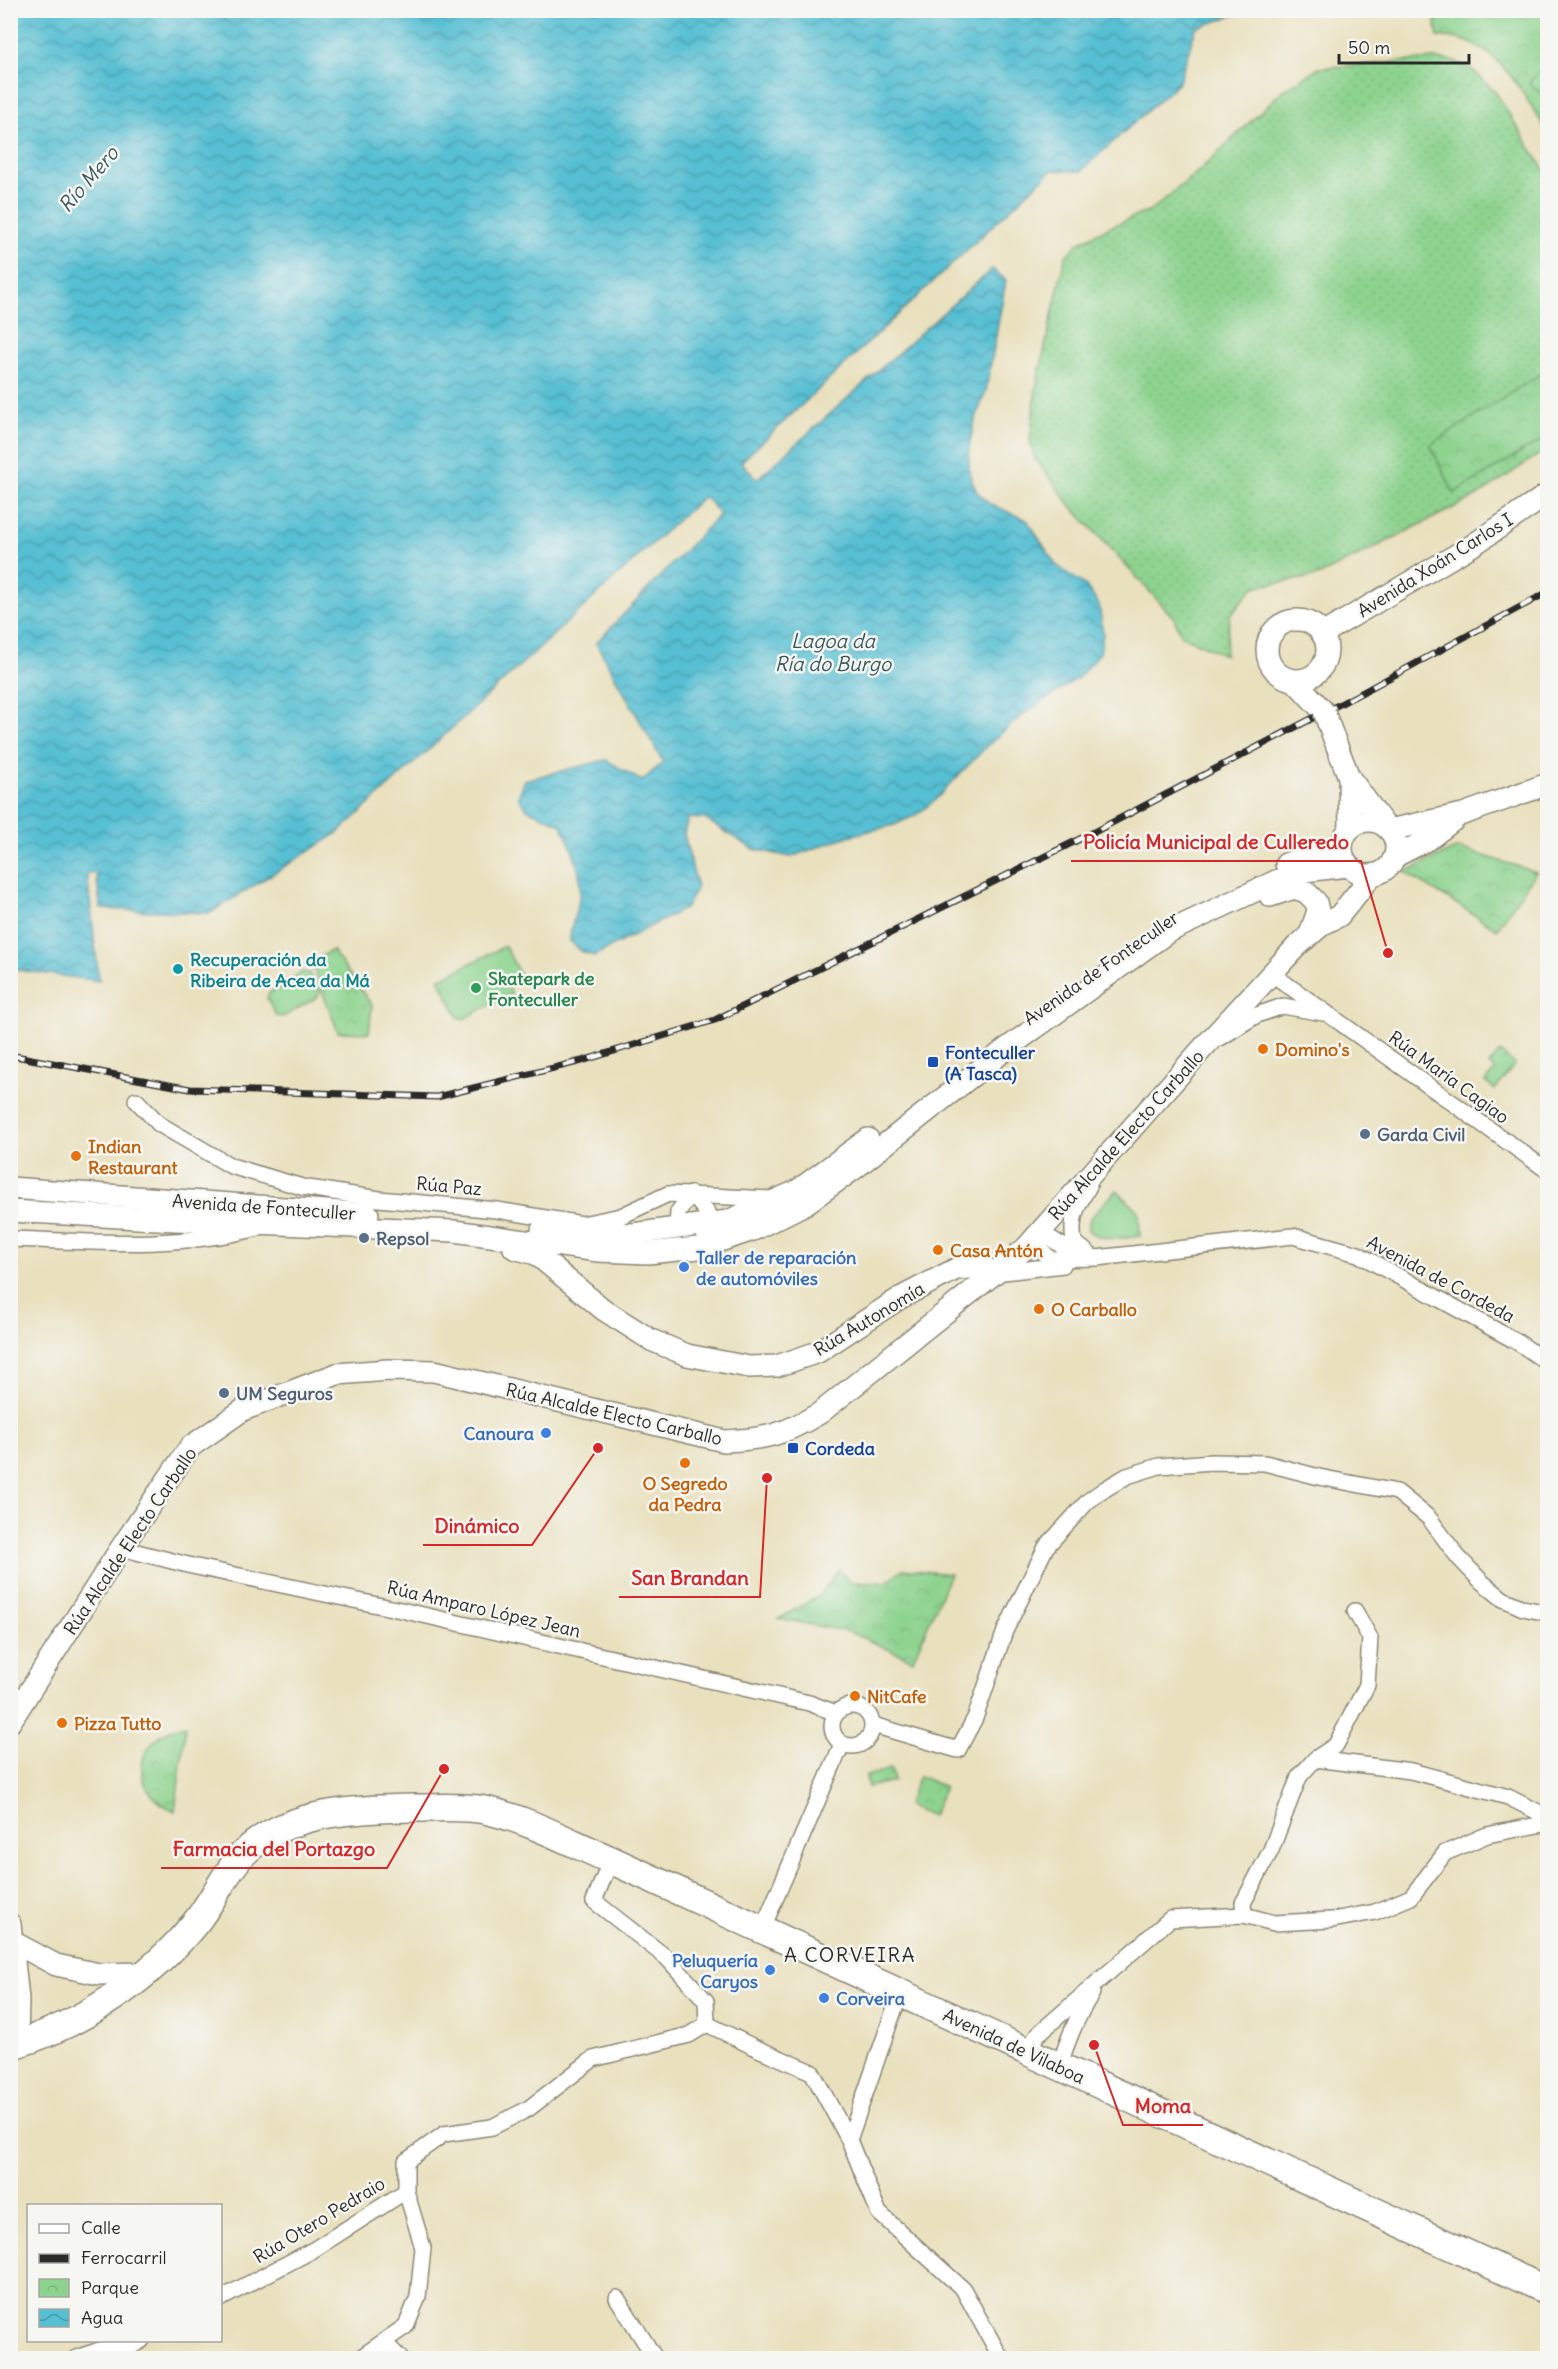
<svg xmlns="http://www.w3.org/2000/svg" width="1558" height="2369" font-family="Delius,sans-serif">
  <style>
    .grass { fill: url(#grass-dots); stroke: #5c7f5c; stroke-width: 1.5 }
    .park { fill: url(#park-crowns); stroke: #5c7f5c; stroke-width: 1.5 }
    .garden { fill: #8dd38e; stroke: #5c7f5c; stroke-width: 1.5 }
    .water { fill: url(#water-waves); stroke: #40757f; stroke-width: 1.5 }
    .lines { fill: none; stroke-linecap: round; stroke-linejoin: round }
    .street-casing { stroke: #8a8674; stroke-width: 18 }
    .secondary-casing { stroke: #8a8674; stroke-width: 24 }
    .highway-casing { stroke: #8a8674; stroke-width: 30 }
    .street { stroke: #fff; stroke-width: 15 }
    .secondary { stroke: #fff; stroke-width: 21 }
    .highway { stroke: #fff; stroke-width: 27 }
    .rail-casing { stroke: #2b2b2b; stroke-width: 7 }
    .rail { stroke: #f6f6f2; stroke-width: 4.5; stroke-dasharray: 14; stroke-linecap: butt }
    .secondary-bridge-casing { stroke: #8a8674; stroke-width: 24; stroke-linecap: butt }
    .secondary-bridge { stroke: #fff; stroke-width: 21 }
    .culture-dot { fill: #0f9aa8; stroke: #f6f6f2; stroke-width: 2 }
    .leisure-dot { fill: #2e9e5b; stroke: #f6f6f2; stroke-width: 2 }
    .food-dot { fill: #e8710a; stroke: #f6f6f2; stroke-width: 2 }
    .transit-dot { fill: #1a4fb4; stroke: #f6f6f2; stroke-width: 2 }
    .service-dot { fill: #5c6f8a; stroke: #f6f6f2; stroke-width: 2 }
    .shop-dot { fill: #3f7fe0; stroke: #f6f6f2; stroke-width: 2 }
    .labels { text-anchor: middle; dominant-baseline: central; stroke-width: 5; stroke-linejoin: round; paint-order: stroke }
    .street-label { font-size: 18px; fill: #2b2b2b; stroke: #f6f6f2 }
    .culture-label { font-size: 18px; font-weight: bold; fill: #0d838f; stroke: #f6f6f2; text-anchor: start }
    .leisure-label { font-size: 18px; font-weight: bold; fill: #27864d; stroke: #f6f6f2; text-anchor: start }
    .food-label { font-size: 18px; font-weight: bold; fill: #c56008; stroke: #f6f6f2; text-anchor: start }
    .transit-label { font-size: 18px; font-weight: bold; fill: #164399; stroke: #f6f6f2; text-anchor: start }
    .service-label { font-size: 18px; font-weight: bold; fill: #4e5e75; stroke: #f6f6f2; text-anchor: start }
    .shop-label { font-size: 18px; font-weight: bold; fill: #366cbe; stroke: #f6f6f2; text-anchor: start }
    .water-label { font-size: 20px; font-style: italic; fill: #38575d; stroke: #f6f6f2 }
    .neighbourhood-label { font-size: 20px; letter-spacing: 1.5px; fill: #2b2b2b; stroke: #f6f6f2 }
    .leader { fill: none; stroke: #d62828; stroke-width: 2 }
    .callout-dot { fill: #d62828; stroke: #f6f6f2; stroke-width: 2 }
    .callout-label { font-size: 20px; text-anchor: middle; font-weight: bold; fill: #d62828; stroke: #f6f6f2; stroke-width: 5; stroke-linejoin: round; paint-order: stroke }
  </style>
  <defs>
    <pattern id="grass-dots" width="8" height="8" patternUnits="userSpaceOnUse" patternTransform="scale(1.5)"><rect width="8" height="8" fill="#8dd38e"/><path d="M2 2h.1M6 6h.1" fill="none" stroke="#7ab57b" stroke-width="1.8" stroke-linecap="round"/></pattern>
    <pattern id="park-crowns" width="20" height="18" patternUnits="userSpaceOnUse" patternTransform="scale(1.5)"><rect width="20" height="18" fill="#8dd38e"/><path d="M2 6a3 3 0 1 1 6 0M12 15a3 3 0 1 1 6 0" fill="none" stroke="#7ab57b"/></pattern>
    <pattern id="water-waves" width="16" height="10" patternUnits="userSpaceOnUse" patternTransform="scale(1.5)"><rect width="16" height="10" fill="#56bfd3"/><path d="M0 5q4-4 8 0t8 0" fill="none" stroke="#479bab"/></pattern>
  </defs>
  <rect width="100%" height="100%" fill="#f6f6f2"/>
  <filter id="ink" filterUnits="userSpaceOnUse"><feTurbulence type="fractalNoise" baseFrequency=".0167" numOctaves="2"/><feDisplacementMap in="SourceGraphic" scale="12" xChannelSelector="R" yChannelSelector="G"/><feConvolveMatrix kernelMatrix="1 2 1 2 8 2 1 2 1" color-interpolation-filters="sRGB"/></filter>
  <filter id="wash" filterUnits="userSpaceOnUse"><feTurbulence type="fractalNoise" baseFrequency=".008" numOctaves="4" result="noise"/><feDisplacementMap in="SourceGraphic" scale="24" xChannelSelector="R" yChannelSelector="G"/><feGaussianBlur stdDeviation="1.35" result="paint"/><feColorMatrix in="noise" values="0 0 0 0 0 0 0 0 0 0 0 0 0 0 0 0 0 1.4 0 .05"/><feComposite in="paint" operator="in"/></filter>
  <g filter="url(#wash)">
    <rect width="100%" height="100%" fill="#e9e0bd"/>
    <polygon class="grass" points="1434,59 1455,61 1472,69 1496,93 1547,174 1547,449 1477,496 1318,576 1254,587 1230,615 1225,655 1181,636 1174,618 1071,506 1035,459 1030,441 1036,388 1065,257 1078,243 1105,229 1153,209 1203,167 1281,92 1318,68"/>
    <g class="park">
      <path d="M1433,11H1547V131C1520,90 1495,35 1438,37Z"/>
      <polygon points="1547,370 1547,437 1454,493 1430,445"/>
      <polygon points="1458,848 1536,872 1497,929 1404,872"/>
      <polygon points="332,950 372,1005 369,1033 338,1032 311,962"/>
      <polygon points="1500,1052 1515,1064 1495,1090 1485,1082 1495,1070 1489,1065"/>
      <polygon points="904,1569 950,1574 913,1660 849,1632 779,1619 820,1595 839,1570 850,1582 886,1582"/>
      <path d="M186,1725L175,1811C125,1790 134,1735 186,1725Z"/>
      <polygon points="891,1769 894,1781 868,1787 866,1776"/>
      <polygon points="919,1776 945,1787 932,1816 907,1805"/>
    </g>
    <g class="garden">
      <polygon points="1547,61 1547,98 1529,83"/>
      <polygon points="505,946 520,975 506,982 512,994 463,1019 459,1018 439,979"/>
      <polygon points="302,972 309,973 320,992 318,997 283,1017 276,1016 267,998 269,993"/>
      <path d="M1117,1190L1139,1212L1140,1236C1123,1238 1101,1243 1088,1230L1090,1218Z"/>
    </g>
    <path class="water" d="M11,10L1246,11L1196,28L1179,82L1081,171L1052,170L741,462L757,479L992,269L1006,280L986,391L975,420L969,447V468L972,481L977,492L990,504L1027,520L1056,565L1086,586L1099,605L1101,618L1103,634L1100,653L1078,678L1022,715L986,747L935,800L916,815L894,825L848,836L791,857L753,849L705,819L688,818L684,834L697,887L686,908L594,956L581,951L570,941C570,924 578,910 580,893C582,869 571,845 561,824L527,809L518,797L525,780L606,760L642,781L663,762L596,643L720,514L704,496L337,834L210,913L101,909L96,873L87,874L99,981L11,969Z"/>
  </g>
  <g filter="url(#ink)">
    <g class="lines">
      <g class="street-casing">
        <g id="street">
          <polyline points="1272,974 1548,1171"/>
          <polyline points="1220,1038 1257,1015 1283,1006 1323,1013"/>
          <polyline points="136,1100 159,1124 231,1166 302,1187 379,1199 497,1210 582,1224 621,1216 668,1194 772,1199"/>
          <polyline points="691,1194 707,1212 707,1224 702,1232"/>
          <polyline points="686,1230 677,1228 678,1212 691,1194"/>
          <path d="M10,1239C94,1242 177,1249 258,1228"/>
          <path d="M1088,1253L1074,1242C1070,1217 1077,1207 1089,1186"/>
          <polyline points="1097,1258 1071,1251 1040,1232 1038,1246 1050,1259 1097,1258 1293,1236 1358,1254 1519,1343 1548,1363"/>
          <polyline points="995,1273 1063,1265"/>
          <polyline points="121,1548 192,1566 401,1610 809,1703 836,1713"/>
          <circle cx="852" cy="1726" r="20"/>
          <polyline points="873,1725 958,1750 975,1718 1005,1631 1046,1547 1088,1501 1105,1489 1127,1476 1159,1466 1212,1462 1265,1463 1319,1477 1397,1492 1429,1518 1458,1557 1482,1582 1503,1599 1523,1608 1548,1613"/>
          <polyline points="1315,1759 1411,1771 1508,1797 1548,1817"/>
          <polyline points="1244,1915 1243,1903 1271,1850 1299,1777 1315,1759 1336,1745 1367,1685 1370,1638 1355,1611"/>
          <polyline points="762,1930 842,1744"/>
          <polyline points="707,2024 756,2048 812,2072 849,2140 879,2213 963,2289 1001,2358"/>
          <polyline points="1027,2053 1037,2035 1170,1919 1244,1915 1274,1923 1332,1920 1375,1912 1411,1897 1445,1853 1487,1835 1548,1823"/>
          <path d="M1059,2068C1067,2041 1076,2017 1092,1993"/>
          <polyline points="849,2140 900,1993"/>
          <polyline points="617,2298 655,2358"/>
          <polyline points="220,2299 313,2250 406,2191"/>
          <polyline points="384,2342 400,2358"/>
          <polyline points="76,2358 129,2340"/>
          <polyline points="112,2358 142,2340"/>
          <polyline points="360,2358 406,2326 418,2297 423,2248 406,2191 406,2161 444,2134 492,2127 528,2109 593,2059 689,2035 707,2024 706,2001 667,1958 594,1901 611,1860"/>
        </g>
      </g>
      <g class="secondary-casing">
        <g id="secondary">
          <circle cx="1297" cy="650" r="30"/>
          <polyline points="1322,634 1473,545 1548,494"/>
          <polyline points="1295,681 1324,712"/>
          <polyline points="1338,749 1349,777 1385,826"/>
          <polyline points="1349,777 1350,828"/>
          <circle cx="1369" cy="848" r="27"/>
          <polyline points="1389,830 1463,814 1548,784"/>
          <polyline points="1394,857 1429,839 1455,819"/>
          <polyline points="1286,864 1342,844"/>
          <polyline points="1270,896 1294,888 1306,892 1316,902 1318,911 1310,934"/>
          <polyline points="10,1188 368,1214"/>
          <polyline points="10,1211 175,1220 454,1231 598,1251 648,1253 698,1248 753,1230 805,1204 854,1169 1006,1049 1168,932 1276,881 1304,871 1348,866"/>
          <polyline points="542,1230 633,1234 728,1221 797,1191 868,1139"/>
          <polyline points="514,1248 536,1254 604,1310 651,1340 687,1355 749,1367 777,1366 818,1352 900,1298 956,1269 983,1267 995,1273"/>
          <path d="M10,1722L121,1548L190,1447L243,1410L337,1374L388,1370L434,1371L724,1441C767,1439 783,1435 820,1413L1026,1248L1202,1049L1297,946L1323,924L1339,916L1372,875"/>
          <polyline points="10,1924 18,1999 17,2044"/>
          <polyline points="13,1942 56,1965 99,1974 144,1973"/>
        </g>
      </g>
      <g class="highway-casing">
        <path id="highway" d="M10,2046C82,2025 149,1980 196,1922C213,1901 224,1874 242,1855C286,1810 358,1809 417,1808C440,1808 462,1806 485,1810C527,1819 571,1843 611,1860L1548,2291"/>
      </g>
      <use href="#street" class="street"/>
      <use href="#secondary" class="secondary"/>
      <use href="#highway" class="highway"/>
      <g class="rail-casing">
        <polyline id="rail" points="10,1055 190,1089 437,1097 582,1061 715,1020 1096,831 1363,692 1548,592"/>
      </g>
      <use href="#rail" class="rail"/>
      <g class="secondary-bridge-casing">
        <polyline id="secondary-bridge" points="1324,712 1338,749"/>
      </g>
      <use href="#secondary-bridge" class="secondary-bridge"/>
    </g>
  </g>
  <circle class="culture-dot" cx="178" cy="969" r="6"/>
  <circle class="leisure-dot" cx="476" cy="988" r="6"/>
  <g class="food-dot">
    <circle cx="1263" cy="1049" r="6"/>
    <circle cx="76" cy="1156" r="6"/>
    <circle cx="938" cy="1250" r="6"/>
    <circle cx="1039" cy="1309" r="6"/>
    <circle cx="685" cy="1463" r="6"/>
    <circle cx="855" cy="1696" r="6"/>
    <circle cx="62" cy="1723" r="6"/>
  </g>
  <g class="transit-dot">
    <rect x="927" y="1056" width="12" height="12" rx="3"/>
    <rect x="787" y="1442" width="12" height="12" rx="3"/>
  </g>
  <g class="service-dot">
    <circle cx="1365" cy="1134" r="6"/>
    <circle cx="364" cy="1238" r="6"/>
    <circle cx="224" cy="1393" r="6"/>
  </g>
  <g class="shop-dot">
    <circle cx="684" cy="1267" r="6"/>
    <circle cx="546" cy="1433" r="6"/>
    <circle cx="770" cy="1970" r="6"/>
    <circle cx="824" cy="1998" r="6"/>
  </g>
  <g class="labels">
    <g class="street-label">
      <text transform="translate(1435 565) rotate(-32)">Avenida Xoán Carlos I</text>
      <text transform="translate(1101 968) rotate(-35)">Avenida de Fonteculler</text>
      <text transform="translate(1449 1077) rotate(36)">Rúa María Cagiao</text>
      <text transform="translate(1126 1135) rotate(-48)">Rúa Alcalde Electo Carballo</text>
      <text transform="translate(449 1186) rotate(5)">Rúa Paz</text>
      <text transform="translate(264 1207) rotate(4)">Avenida de Fonteculler</text>
      <text transform="translate(1441 1279) rotate(28)">Avenida de Cordeda</text>
      <text transform="translate(869 1319) rotate(-31)">Rúa Autonomía</text>
      <text transform="translate(614 1414) rotate(13)">Rúa Alcalde Electo Carballo</text>
      <text transform="translate(130 1541) rotate(-56)">Rúa Alcalde Electo Carballo</text>
      <text transform="translate(484 1609) rotate(13)">Rúa Amparo López Jean</text>
      <text transform="translate(1014 2046) rotate(25)">Avenida de Vilaboa</text>
      <text transform="translate(319 2220) rotate(-31)">Rúa Otero Pedraio</text>
    </g>
    <g class="culture-label">
      <text x="190" y="959">Recuperación da<tspan x="190" dy="21">Ribeira de Acea da Má</tspan></text>
    </g>
    <g class="leisure-label">
      <text x="488" y="978">Skatepark de<tspan x="488" dy="21">Fonteculler</tspan></text>
    </g>
    <g class="food-label">
      <text x="1275" y="1049">Domino's</text>
      <text x="88" y="1146">Indian<tspan x="88" dy="21">Restaurant</tspan></text>
      <text x="950" y="1250">Casa Antón</text>
      <text x="1051" y="1309">O Carballo</text>
      <text x="685" y="1483" text-anchor="middle">O Segredo<tspan x="685" dy="21">da Pedra</tspan></text>
      <text x="867" y="1696">NitCafe</text>
      <text x="74" y="1723">Pizza Tutto</text>
    </g>
    <g class="transit-label">
      <text x="945" y="1052">Fonteculler<tspan x="945" dy="21">(A Tasca)</tspan></text>
      <text x="805" y="1448">Cordeda</text>
    </g>
    <g class="service-label">
      <text x="1377" y="1134">Garda Civil</text>
      <text x="376" y="1238">Repsol</text>
      <text x="236" y="1393">UM Seguros</text>
    </g>
    <g class="shop-label">
      <text x="696" y="1257">Taller de reparación<tspan x="696" dy="21">de automóviles</tspan></text>
      <text x="534" y="1433" text-anchor="end">Canoura</text>
      <text x="758" y="1960" text-anchor="end">Peluquería<tspan x="758" dy="21">Caryos</tspan></text>
      <text x="836" y="1998">Corveira</text>
    </g>
    <g class="water-label">
      <text transform="translate(88 179) rotate(-49)">Río Mero</text>
      <text x="833" y="640">Lagoa da<tspan x="833" dy="23">Ría do Burgo</tspan></text>
    </g>
    <g class="neighbourhood-label">
      <text x="850" y="1954">A CORVEIRA</text>
    </g>
  </g>
  <path class="leader" d="M1388 953L1361 861H1071M598 1448L532 1545H423M767 1478L760 1597H619M444 1769L387 1868H161M1094 2045L1123 2125H1203"/>
  <g class="callout-dot">
    <circle cx="1388" cy="953" r="6"/>
    <circle cx="598" cy="1448" r="6"/>
    <circle cx="767" cy="1478" r="6"/>
    <circle cx="444" cy="1769" r="6"/>
    <circle cx="1094" cy="2045" r="6"/>
  </g>
  <g class="callout-label">
    <text x="1216" y="849">Policía Municipal de Culleredo</text>
    <text x="477" y="1533">Dinámico</text>
    <text x="690" y="1585">San Brandan</text>
    <text x="274" y="1856">Farmacia del Portazgo</text>
    <text x="1163" y="2113">Moma</text>
  </g>
  <rect width="1558" height="2369" fill="none" stroke="#f6f6f2" stroke-width="36"/>
  <rect x="27" y="2204" width="195" height="138" fill="#f6f6f2" stroke="#a5a5a2" stroke-width="1.5"/>
  <rect x="39" y="2224" width="30" height="9" fill="#ffffff" stroke="#a5a5a2" stroke-width="1.5"/>
  <text x="81" y="2234" font-size="18" fill="#2b2b2b">Calle</text>
  <rect x="39" y="2254" width="30" height="9" fill="#2b2b2b" stroke="#a5a5a2" stroke-width="1.5"/>
  <text x="81" y="2264" font-size="18" fill="#2b2b2b">Ferrocarril</text>
  <rect x="39" y="2279" width="30" height="18" fill="url(#park-crowns)" stroke="#a5a5a2" stroke-width="1.5"/>
  <text x="81" y="2294" font-size="18" fill="#2b2b2b">Parque</text>
  <rect x="39" y="2309" width="30" height="18" fill="url(#water-waves)" stroke="#a5a5a2" stroke-width="1.5"/>
  <text x="81" y="2324" font-size="18" fill="#2b2b2b">Agua</text>
  <path d="M1339 54v9h130v-9" fill="none" stroke="#2b2b2b" stroke-width="3"/>
  <text x="1348" y="54" font-size="18" fill="#2b2b2b" stroke="#f6f6f2" stroke-width="4.5" paint-order="stroke">50 m</text>
</svg>
